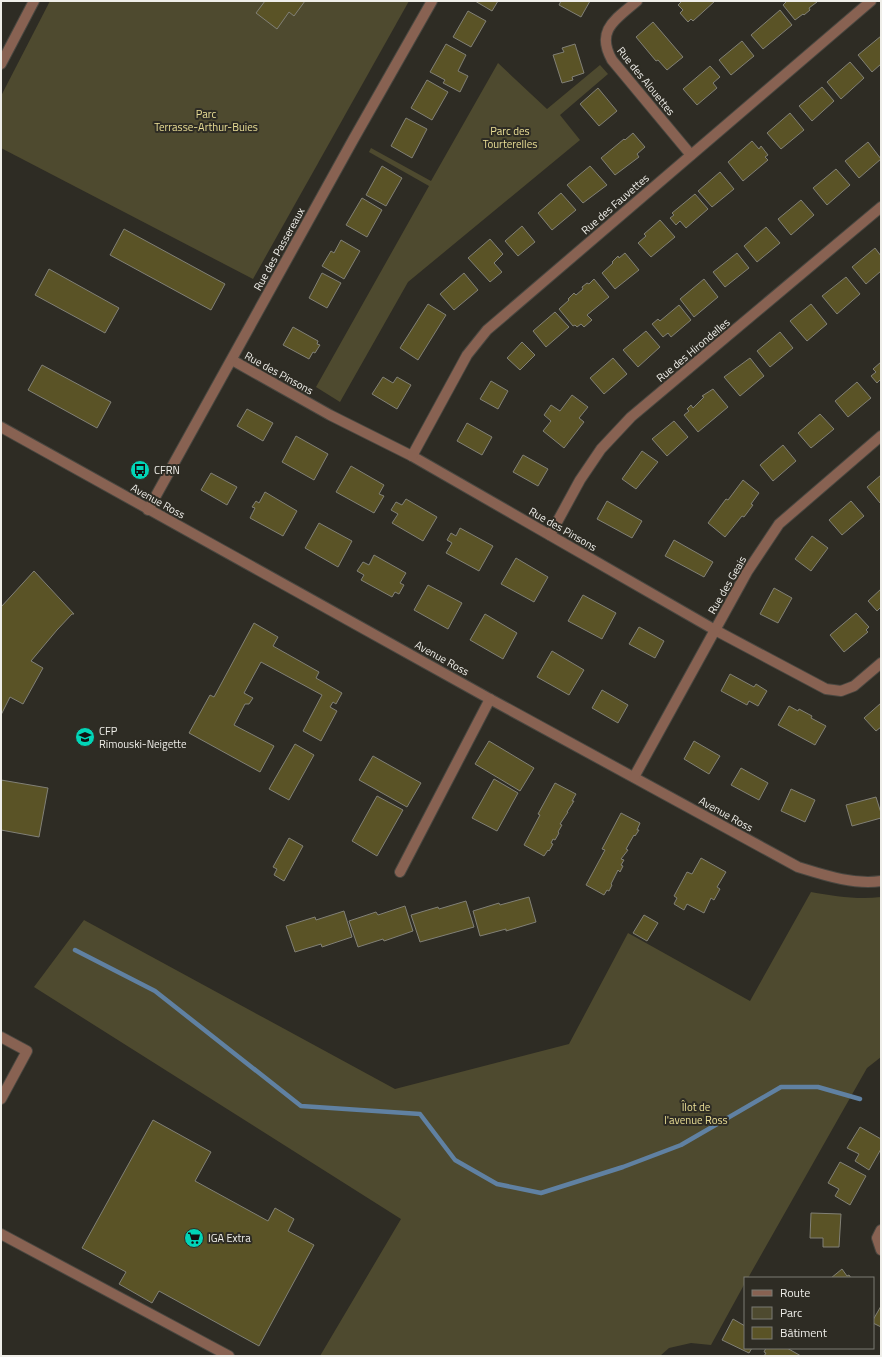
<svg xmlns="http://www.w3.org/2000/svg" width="882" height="1357" font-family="'Titillium Web',sans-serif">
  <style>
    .green { fill: #4e4a2f }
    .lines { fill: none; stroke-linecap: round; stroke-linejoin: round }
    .stream { stroke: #6081a2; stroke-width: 4.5 }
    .building { fill: #5a5326; stroke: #818076 }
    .minor-casing { stroke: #494740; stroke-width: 12 }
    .minor { stroke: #886252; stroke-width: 10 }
    .labels { text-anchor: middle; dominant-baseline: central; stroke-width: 4; stroke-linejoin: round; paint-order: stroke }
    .street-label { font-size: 11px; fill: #efeee9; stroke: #2e2c24 }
    .park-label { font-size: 11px; fill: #ebdf96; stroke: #2e2c24 }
    .poi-label { font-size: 11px; fill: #efeee9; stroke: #2e2c24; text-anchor: start }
  </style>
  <rect width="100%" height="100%" fill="#2e2c24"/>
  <g class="green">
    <polygon points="50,1 409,1 253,279 1,148 1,96"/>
    <polygon points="498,63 547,109 600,65 608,74 560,115 580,140 408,282 340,402 316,387 429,186 369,152 371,148 431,181"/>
    <path d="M811,892C834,896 858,900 881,897V1057L867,1068L748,1278H745V1283L711,1345L691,1343L669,1348L660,1356H320L401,1219L34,987L84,920L395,1089L569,1044L628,933L750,1001Z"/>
  </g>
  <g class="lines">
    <polyline class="stream" points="75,950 155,991 301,1106 420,1114 455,1160 497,1184 541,1193 623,1167 681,1145 781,1087 818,1087 860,1099"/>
  </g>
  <g class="building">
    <polygon points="265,1 305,1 294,16 289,12 277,29 256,13"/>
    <polygon points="475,1 498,1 492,11"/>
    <polygon points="561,1 590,1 581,17 559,5"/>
    <polygon points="682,1 715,1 693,21 691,19 688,22 680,13 683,10 678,5"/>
    <polygon points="787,1 816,1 817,2 809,8 810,10 804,15 803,14 795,20 783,5"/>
    <polygon points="780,10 792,25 763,49 751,35"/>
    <polygon points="468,11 486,21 471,47 453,37"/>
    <polygon points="653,22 683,57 667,70 658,60 656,61 636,37"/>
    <polygon points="881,36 881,64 872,72 858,55"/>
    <polygon points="742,41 754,56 731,75 719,60"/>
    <polygon points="446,44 466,55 458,71 468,76 460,92 443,83 445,80 430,72"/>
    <polygon points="575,44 584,73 572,77 573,80 562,83 553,55 564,52 562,48"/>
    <polygon points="850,62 864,78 841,99 827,82"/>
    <polygon points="710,66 720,77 713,83 717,88 697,105 683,89"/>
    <polygon points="427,80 448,92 432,120 411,108"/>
    <polygon points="822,87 834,101 812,121 799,106"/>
    <polygon points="598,88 617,111 599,126 580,104"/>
    <polygon points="790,113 804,130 781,149 767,133"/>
    <polygon points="406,118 427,129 412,158 391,146"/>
    <polygon points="633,133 645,147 637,154 639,157 615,175 601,158 624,139 625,140"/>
    <polygon points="752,141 759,149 761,146 768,155 765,157 768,160 743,181 728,162"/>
    <polygon points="868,142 881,159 859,178 845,161"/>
    <polygon points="382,166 402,178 386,206 366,195"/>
    <polygon points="590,166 607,185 583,203 567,185"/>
    <polygon points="836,169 850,185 827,205 813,188"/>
    <polygon points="720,172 734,189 712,207 698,191"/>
    <polygon points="561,193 576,210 552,230 538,213"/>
    <polygon points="695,194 708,209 686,228 680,221 676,225 670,218 674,215 672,213"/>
    <polygon points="362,198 382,210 367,237 346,225"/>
    <polygon points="801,200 814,215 791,235 778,219"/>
    <polygon points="660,220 675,237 651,257 638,243 646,236 644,234"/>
    <polygon points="522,226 535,242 518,256 505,241"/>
    <polygon points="766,227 780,243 757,262 744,246"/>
    <polygon points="124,229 225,284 211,310 110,255"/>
    <polygon points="490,239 503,254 494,263 502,272 490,282 468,258"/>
    <polygon points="341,240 360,251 344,279 322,266 331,251 334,253"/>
    <polygon points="875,248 881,256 881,271 866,284 852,267"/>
    <polygon points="625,253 639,270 615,289 602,273 613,263 612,262 618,256 619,258"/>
    <polygon points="737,253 749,268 725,287 713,272"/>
    <polygon points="49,269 119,308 105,333 35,295"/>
    <polygon points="322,273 341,283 327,308 309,298"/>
    <polygon points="464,273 478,290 454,310 440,294"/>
    <polygon points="846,277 860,294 837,314 822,296"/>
    <polygon points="594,279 609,297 587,315 592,320 584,327 581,324 577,327 575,325 573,326 559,309 569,300 568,299 574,293 576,295 583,289 582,287 587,283 589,284"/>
    <polygon points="704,279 718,297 694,317 680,299"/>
    <polygon points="428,304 446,315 418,360 400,348"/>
    <polygon points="811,304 827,324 807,341 790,321"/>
    <polygon points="679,305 691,320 671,337 668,333 663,337 652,324 658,319 660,321"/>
    <polygon points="555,312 569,327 546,347 533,331"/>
    <polygon points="293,327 318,341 317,344 320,345 315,353 313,352 309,359 283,345"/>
    <polygon points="646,331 660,347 638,367 623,350"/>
    <polygon points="780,332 793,348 770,367 757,351"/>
    <polygon points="522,342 535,355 520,370 507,358"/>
    <polygon points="613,358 627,374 604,394 590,378"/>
    <polygon points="750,358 764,376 740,396 724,377"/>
    <polygon points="881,362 881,379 877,383 871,376 876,372 873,369"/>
    <polygon points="42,365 111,402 97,428 28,390"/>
    <polygon points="383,377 393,383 397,377 411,385 397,409 372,394"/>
    <polygon points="491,381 508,391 498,409 480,399"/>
    <polygon points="857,382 871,398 848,417 835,401"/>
    <polygon points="713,389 728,407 698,432 684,415 689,411 687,409 691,405 693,408 704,397 702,396"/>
    <polygon points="572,395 588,407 579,418 584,422 564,448 543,431 551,421 544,415 551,405 560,411"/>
    <polygon points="247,409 273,423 263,441 237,426"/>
    <polygon points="820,414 834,429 811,448 798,433"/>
    <polygon points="674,421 688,437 667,456 652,439"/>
    <polygon points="467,423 492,437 482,455 457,441"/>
    <polygon points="296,436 328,454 314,480 282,462"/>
    <polygon points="783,445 796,461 773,481 760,465"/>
    <polygon points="642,451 658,462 636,489 622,479"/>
    <polygon points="523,455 548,469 538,486 513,472"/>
    <polygon points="351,466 384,485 379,494 384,496 374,513 336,492"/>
    <polygon points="211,473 237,487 227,505 201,490"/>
    <polygon points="881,475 881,502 880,503 867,487"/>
    <polygon points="743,480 759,493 751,504 753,505 744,517 742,516 725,537 708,523 726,499 728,500"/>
    <polygon points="265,492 297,511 283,536 250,518 255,508 252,507 256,501 259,503"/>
    <polygon points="406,499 437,517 423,541 392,523 398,514 391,510 396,502 402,505"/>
    <polygon points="607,501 642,521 632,538 597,519"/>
    <polygon points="851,501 864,516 842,535 829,520"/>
    <polygon points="319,523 352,541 338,567 305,548"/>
    <polygon points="460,528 493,546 479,571 446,553 452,543 447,540 451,533 456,536"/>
    <polygon points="812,536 828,548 811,571 795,559"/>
    <polygon points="674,540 713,562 704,577 665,556"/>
    <polygon points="374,555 406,573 400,583 404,585 399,594 395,592 392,597 361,580 364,575 357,571 363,562 369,565"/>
    <polygon points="516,558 548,577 534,602 501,584"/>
    <polygon points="34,571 74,614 72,614 57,630 31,661 43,668 23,704 10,697 1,715 1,607"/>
    <polygon points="428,585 462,603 448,629 414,610"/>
    <polygon points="774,588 792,598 778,623 760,614"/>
    <polygon points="881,589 881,607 877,611 868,601"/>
    <polygon points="583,595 616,613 602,639 568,621"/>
    <polygon points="856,613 869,627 866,630 868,632 844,652 830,635"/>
    <polygon points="485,614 517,633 503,659 470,640"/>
    <polygon points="254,623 278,637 273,646 319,672 316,678 342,693 336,704 333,702 330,707 337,711 321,741 303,731 322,695 261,662 244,693 253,698 249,704 245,704 234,725 274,746 260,772 189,733 210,695 214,697"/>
    <polygon points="639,627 664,641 655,658 629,644"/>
    <polygon points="552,651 584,670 569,695 537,677"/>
    <polygon points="730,674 754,687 756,684 767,691 758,706 749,701 747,705 721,691"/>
    <polygon points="602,690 628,705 618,723 592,708"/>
    <polygon points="881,703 881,727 876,731 864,718"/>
    <polygon points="789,706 798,711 799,709 812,716 811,718 826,726 815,745 778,725"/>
    <polygon points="489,741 534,768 520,791 475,764"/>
    <polygon points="694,741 720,756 709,774 684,759"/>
    <polygon points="295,744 314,755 289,800 269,789"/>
    <polygon points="373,756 421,783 407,807 359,780"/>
    <polygon points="741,768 768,783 759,800 731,785"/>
    <polygon points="494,779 518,793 497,831 472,818"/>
    <polygon points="1,780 48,788 39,837 1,830"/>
    <polygon points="555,783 576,794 572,801 574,801 567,812 568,812 560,824 562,825 558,832 559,833 555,840 553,839 551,843 553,844 549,851 548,850 544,856 524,845 540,815 538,814"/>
    <polygon points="791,789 815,800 805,822 781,811"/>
    <polygon points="377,796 403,810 377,856 352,841"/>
    <polygon points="876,797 881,813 881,818 852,826 846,805"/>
    <polygon points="621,813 640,823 637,830 639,830 635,836 634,835 626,849 628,850 621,859 624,860 621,865 623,866 620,872 618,870 611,884 612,885 609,891 607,890 604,895 586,885 605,850 602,849"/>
    <polygon points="289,838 303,846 284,881 274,875 277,869 273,867"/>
    <polygon points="701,858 726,872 717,887 720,889 714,900 711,898 704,913 687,904 684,910 674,904 677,898 674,896 687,872 692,874"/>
    <polygon points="529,897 536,922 506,931 506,929 480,936 473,911 499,903 500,905"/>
    <polygon points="466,901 474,927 420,942 411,915 438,907 439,909"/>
    <polygon points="405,906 413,931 384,941 383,939 358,947 349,921 376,912 378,915"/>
    <polygon points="344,911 352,937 322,947 321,944 295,952 286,926 315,917 316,920"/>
    <polygon points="644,915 658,923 647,941 633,933"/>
    <polygon points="153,1120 211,1152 195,1181 268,1221 275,1208 294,1219 288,1231 314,1245 259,1346 159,1291 152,1303 119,1284 126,1272 82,1248"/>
    <polygon points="860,1127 881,1139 881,1149 869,1170 855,1161 859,1154 847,1148"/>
    <polygon points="840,1162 866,1176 850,1205 835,1196 839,1189 828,1183"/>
    <polygon points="811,1213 841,1214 839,1247 823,1247 823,1238 810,1238"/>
    <polygon points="842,1269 847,1276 849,1275 851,1278 831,1278"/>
    <polygon points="881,1306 881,1327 873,1323 873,1320"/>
    <polygon points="733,1319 745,1326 745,1348 752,1348 749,1353 722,1340"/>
    <polygon points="766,1348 787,1348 801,1356 764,1356 766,1353 764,1352"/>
  </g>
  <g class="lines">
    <g class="minor-casing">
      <g id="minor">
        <path d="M637,1C616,19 595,30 612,60L691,155"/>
        <polyline points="1,64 34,1"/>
        <polyline points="232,360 330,415 412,456 715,630 826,689 841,691 854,686 881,663"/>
        <path d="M1,427L490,699L798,867C824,875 853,885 881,881"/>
        <polyline points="412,456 467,355 487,330 871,1"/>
        <polyline points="148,510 353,140 432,1"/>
        <polyline points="550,535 580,480 601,449 631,417 881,207"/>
        <polyline points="634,777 747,572 779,524 881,436"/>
        <polyline points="400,872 490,699"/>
        <polyline points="1,1037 27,1051 1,1099"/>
        <polyline points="881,1230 877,1238 881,1250"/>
        <polyline points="1,1234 229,1356"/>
      </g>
    </g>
    <use href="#minor" class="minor"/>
  </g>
  <defs>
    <g id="bus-disc" transform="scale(1)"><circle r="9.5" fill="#01d5b7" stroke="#2e2c24"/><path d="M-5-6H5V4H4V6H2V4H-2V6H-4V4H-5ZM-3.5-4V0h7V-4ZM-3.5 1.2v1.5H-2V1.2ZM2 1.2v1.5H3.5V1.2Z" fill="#111"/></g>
    <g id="school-disc" transform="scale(1)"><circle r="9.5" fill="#01d5b7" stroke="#2e2c24"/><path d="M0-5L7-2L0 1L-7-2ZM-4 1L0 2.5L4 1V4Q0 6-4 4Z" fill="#111"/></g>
    <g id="supermarket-disc" transform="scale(1)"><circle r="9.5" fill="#01d5b7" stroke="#2e2c24"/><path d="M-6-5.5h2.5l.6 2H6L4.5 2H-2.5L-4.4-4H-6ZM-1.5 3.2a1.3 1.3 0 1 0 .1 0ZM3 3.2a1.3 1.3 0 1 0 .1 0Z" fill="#111"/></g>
  </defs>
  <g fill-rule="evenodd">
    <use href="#bus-disc" x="140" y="470"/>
    <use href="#school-disc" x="85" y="737"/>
    <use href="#supermarket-disc" x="194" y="1238"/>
  </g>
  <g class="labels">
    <g class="street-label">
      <text transform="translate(646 81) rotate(51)">Rue des Alouettes</text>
      <text transform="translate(615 204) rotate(-41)">Rue des Fauvettes</text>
      <text transform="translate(279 249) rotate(-61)">Rue des Passereaux</text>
      <text transform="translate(693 350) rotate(-40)">Rue des Hirondelles</text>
      <text transform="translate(279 373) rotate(29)">Rue des Pinsons</text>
      <text transform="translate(158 501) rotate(29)">Avenue Ross</text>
      <text transform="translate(563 529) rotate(30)">Rue des Pinsons</text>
      <text transform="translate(727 585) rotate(-60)">Rue des Geais</text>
      <text transform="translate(442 658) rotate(29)">Avenue Ross</text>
      <text transform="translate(726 814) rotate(29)">Avenue Ross</text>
    </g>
    <g class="park-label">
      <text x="206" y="114">Parc<tspan x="206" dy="13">Terrasse-Arthur-Buies</tspan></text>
      <text x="510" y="131">Parc des<tspan x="510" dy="13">Tourterelles</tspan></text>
      <text x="696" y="1107">Îlot de<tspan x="696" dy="13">l'avenue Ross</tspan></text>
    </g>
    <g class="poi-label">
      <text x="154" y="470">CFRN</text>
      <text x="99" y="731">CFP<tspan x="99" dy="13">Rimouski-Neigette</tspan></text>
      <text x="208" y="1238">IGA Extra</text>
    </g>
  </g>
  <rect width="882" height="1357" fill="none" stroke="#efeee9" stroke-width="4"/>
  <rect x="744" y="1277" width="130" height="72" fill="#2e2c24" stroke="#7b7a73"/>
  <rect x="752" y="1290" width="20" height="6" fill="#886252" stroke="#7b7a73"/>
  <text x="780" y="1297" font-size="12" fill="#efeee9">Route</text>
  <rect x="752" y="1307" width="20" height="12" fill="#4e4a2f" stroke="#7b7a73"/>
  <text x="780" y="1317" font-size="12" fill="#efeee9">Parc</text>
  <rect x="752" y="1327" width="20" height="12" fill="#5a5326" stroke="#7b7a73"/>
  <text x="780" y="1337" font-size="12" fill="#efeee9">Bâtiment</text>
</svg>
